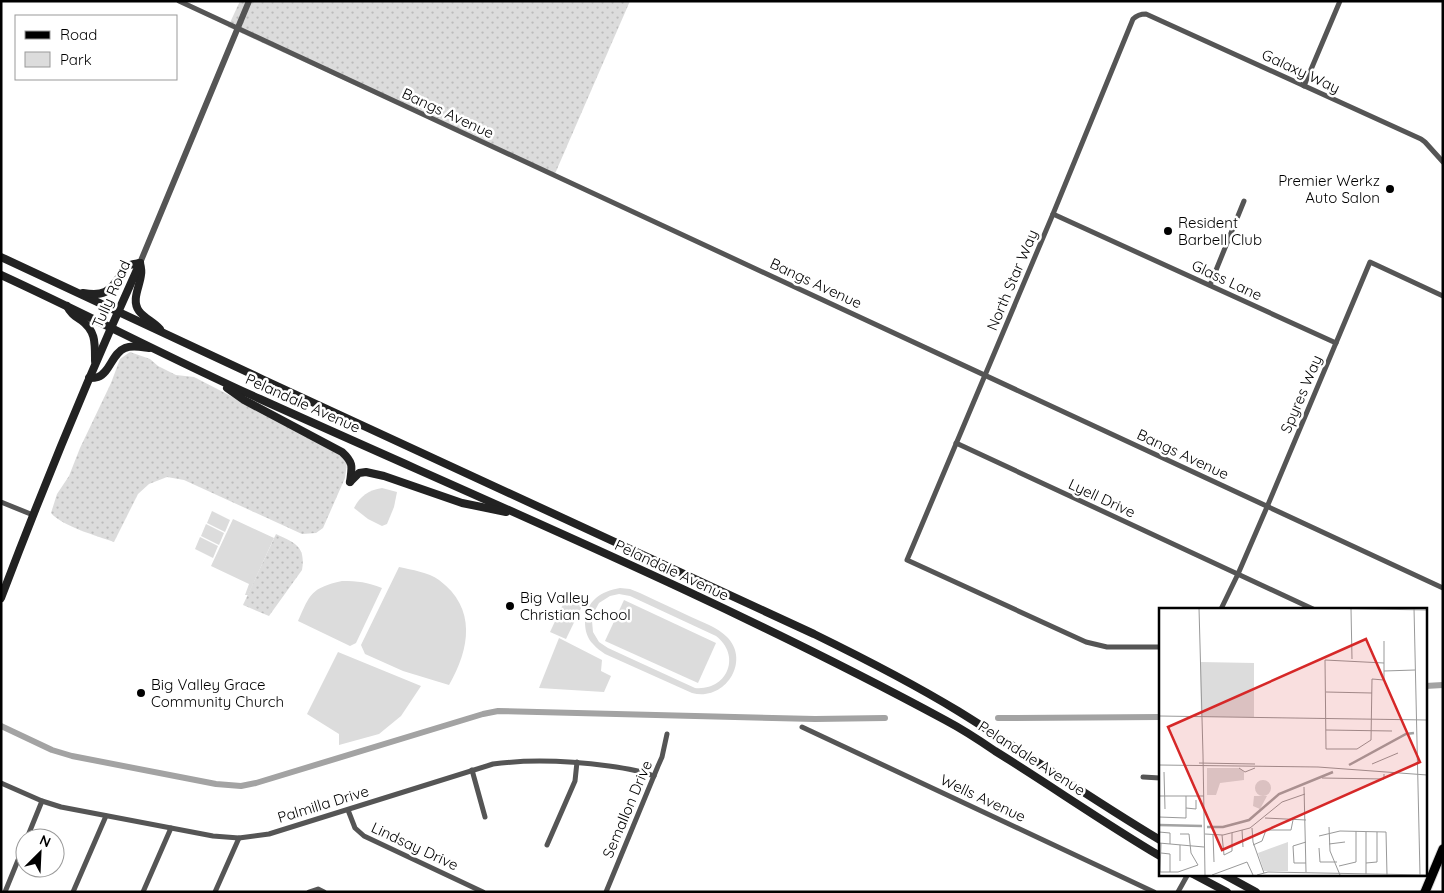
<svg xmlns="http://www.w3.org/2000/svg" width="1444" height="893" font-family="Quicksand,sans-serif">
  <style>
    .grass { fill: url(#grass-dots) }
    .park { fill: #dcdcdc; fill-rule: evenodd }
    .lines { fill: none; stroke-linecap: round; stroke-linejoin: round }
    .canal { stroke: #a3a3a3; stroke-width: 6 }
    .primary-casing { stroke: #dbdbdb; stroke-width: 11 }
    .minor { stroke: #555; stroke-width: 5 }
    .tertiary { stroke: #555; stroke-width: 6 }
    .secondary { stroke: #222; stroke-width: 8 }
    .primary { stroke: #000; stroke-width: 9 }
    .poi-dot { fill: #000; stroke: #fff; stroke-width: 2 }
    .labels { text-anchor: middle; dominant-baseline: central; stroke-width: 5; stroke-linejoin: round; paint-order: stroke }
    .street-label { font-size: 15px; fill: #000; stroke: #fff }
    .poi-label { font-size: 15px; fill: #000; stroke: #fff; text-anchor: start }
    .inset-river { fill: none; stroke: #a3a3a3; stroke-width: 2.5 }
    .inset-road { fill: none; stroke: #999; stroke-width: 1 }
    .view { fill: #d62828; fill-opacity: 0.15; stroke: #d62828; stroke-width: 2.5 }
    .inset-edge { fill: none; stroke: #000; stroke-width: 2.5 }
  </style>
  <defs>
    <pattern id="grass-dots" width="8" height="8" patternUnits="userSpaceOnUse" patternTransform="scale(1.25)"><rect width="8" height="8" fill="#dcdcdc"/><path d="M2 2h.1M6 6h.1" fill="none" stroke="#bbb" stroke-width="1.8" stroke-linecap="round"/></pattern>
  </defs>
  <rect width="100%" height="100%" fill="#fff"/>
  <g class="grass">
    <polygon points="240,1 630,1 554,176 228,27"/>
    <path d="M130,352L150,359L158,366L176,375L194,377L339,452L347,463L345,478L323,528L316,533L302,534L184,480L167,477L149,484L138,494L114,542C97,536 62,526 51,513L57,494L69,476L80,448L111,383L120,359Z"/>
    <path d="M276,534C295,543 306,546 302,570L269,616L243,605Z"/>
  </g>
  <g class="park">
    <path d="M382,488L397,492L394,507L387,524L382,526L368,519L354,508C360,496 369,490 382,488Z"/>
    <polygon points="212,511 230,520 225,532 207,523"/>
    <polygon points="233,519 274,538 248,595 245,595 249,584 211,566"/>
    <polygon points="206,524 224,533 219,545 201,536"/>
    <polygon points="200,537 218,546 213,558 195,549"/>
    <path d="M399,567C412,570 428,572 439,580C477,608 470,649 449,685L403,671L365,654L361,645Z"/>
    <path d="M342,581C358,581 367,582 382,588L356,643L350,646L298,621C310,594 311,588 342,581Z"/>
    <path d="M620,588L630,589L640,593C656,601 673,608 689,616C702,622 717,627 727,637C751,661 725,702 692,693L605,654C601,651 596,648 593,644C587,638 585,630 585,622C586,601 601,591 620,588ZM619,594L630,596L716,636C742,656 727,691 695,688L608,648L599,642L593,632L592,621L593,614L599,603L610,596Z"/>
    <polygon points="566,598 582,606 566,639 550,632"/>
    <polygon points="624,600 716,643 698,683 605,641"/>
    <polygon points="559,638 602,660 601,671 611,676 604,692 539,688"/>
    <polygon points="338,652 421,686 401,716 379,734 339,745 339,734 307,714"/>
  </g>
  <g class="lines">
    <g class="canal">
      <polyline points="1425,686 1443,685"/>
      <polyline points="998,718 1160,717"/>
      <polyline points="1,726 52,750 72,756 216,784 241,786 256,783 483,714 498,711 815,719 885,718"/>
    </g>
    <g class="primary-casing">
      <polyline id="primary" points="1425,892 1443,849"/>
    </g>
    <g class="minor">
      <polyline points="179,1 1443,588"/>
      <polyline points="1304,86 1340,1"/>
      <polyline points="1053,214 1336,343"/>
      <polyline points="1210,285 1244,201"/>
      <polyline points="956,443 1313,609"/>
      <polyline points="1,502 33,515"/>
      <polyline points="1221,609 1238,574 1267,507 1370,262 1443,296"/>
      <path d="M1160,647H1107L1086,642L907,560L1053,214L1133,19C1137,15 1141,14 1146,14L1421,139L1425,142L1443,162"/>
      <polyline points="802,727 1154,892"/>
      <polyline points="472,770 485,817"/>
      <polyline points="1143,777 1160,778"/>
      <path d="M1,783L42,801L61,807L213,836L239,838L269,834L493,764C531,759 571,761 609,766C624,768 639,770 654,776"/>
      <polyline points="348,810 355,828 364,836 483,892"/>
      <polyline points="27,838 42,801"/>
      <polyline points="547,845 575,781 577,762"/>
      <polyline points="5,892 25,843"/>
      <polyline points="73,892 106,816"/>
      <polyline points="143,892 171,828"/>
      <polyline points="215,892 239,838"/>
      <polyline points="309,892 318,889 324,892"/>
      <polyline points="606,892 658,766 662,757 667,734"/>
      <polyline points="1178,892 1188,874"/>
    </g>
    <polyline class="tertiary" points="140,263 249,1"/>
    <g class="secondary">
      <path d="M1,257L262,379L814,634C863,658 912,683 958,711C1026,753 1091,799 1160,840"/>
      <path d="M140,263C141,267 142,271 141,275C140,286 131,300 139,311C144,318 154,322 160,329"/>
      <path d="M1,275C88,315 173,360 260,399C490,503 723,600 945,720C962,729 979,740 995,751C1050,785 1104,823 1160,856"/>
      <path d="M83,293C103,296 109,293 120,276C122,273 124,268 128,266C131,264 136,264 140,263"/>
      <path d="M67,306C70,313 75,316 81,320C96,331 95,343 95,361"/>
      <path d="M89,378C92,378 95,378 98,377C110,373 112,353 125,348C132,345 141,347 149,348"/>
      <path d="M227,388L244,400L342,452C354,463 352,467 350,482"/>
      <polyline points="350,482 359,473 366,472 384,476 462,503 506,512"/>
      <path d="M1,598C44,485 90,373 140,263"/>
      <polyline points="1193,874 1227,892"/>
      <polyline points="1223,874 1256,892"/>
    </g>
    <use href="#primary" class="primary"/>
  </g>
  <g class="poi-dot">
    <circle cx="1390" cy="189" r="5"/>
    <circle cx="1168" cy="231" r="5"/>
    <circle cx="510" cy="606" r="5"/>
    <circle cx="141" cy="693" r="5"/>
  </g>
  <g class="labels">
    <g class="street-label">
      <text transform="translate(1301 71) rotate(25)">Galaxy Way</text>
      <text transform="translate(448 113) rotate(25)">Bangs Avenue</text>
      <text transform="translate(1012 280) rotate(-67)">North Star Way</text>
      <text transform="translate(1227 280) rotate(25)">Glass Lane</text>
      <text transform="translate(816 283) rotate(25)">Bangs Avenue</text>
      <text transform="translate(111 294) rotate(-66)">Tully Road</text>
      <text transform="translate(1301 394) rotate(-67)">Spyres Way</text>
      <text transform="translate(303 403) rotate(24)">Pelandale Avenue</text>
      <text transform="translate(1183 454) rotate(25)">Bangs Avenue</text>
      <text transform="translate(1102 498) rotate(25)">Lyell Drive</text>
      <text transform="translate(672 570) rotate(25)">Pelandale Avenue</text>
      <text transform="translate(1032 758) rotate(33)">Pelandale Avenue</text>
      <text transform="translate(983 798) rotate(25)">Wells Avenue</text>
      <text transform="translate(323 804) rotate(-17)">Palmilla Drive</text>
      <text transform="translate(627 809) rotate(-67)">Semallon Drive</text>
      <text transform="translate(415 846) rotate(25)">Lindsay Drive</text>
    </g>
    <g class="poi-label">
      <text x="1380" y="180" text-anchor="end">Premier Werkz<tspan x="1380" dy="17">Auto Salon</tspan></text>
      <text x="1178" y="222">Resident<tspan x="1178" dy="17">Barbell Club</tspan></text>
      <text x="520" y="597">Big Valley<tspan x="520" dy="17">Christian School</tspan></text>
      <text x="151" y="684">Big Valley Grace<tspan x="151" dy="17">Community Church</tspan></text>
    </g>
  </g>
  <g transform="translate(1159 608)">
    <rect width="268" height="268" fill="#fff"/>
    <path d="M41,54L95,55V109H42ZM48,160H80L85,164V172L61,175L57,187H48Z" fill="#dcdcdc"/>
    <path d="M96 180a8 8 0 1 1 16 0a8 8 0 1 1-16 0ZM95,188H108L101,201L94,198ZM129,234V263H105L99,245Z" fill="#dcdcdc"/>
    <path class="inset-river" d="M190,157L247,126L255,125M0,217L43,218M48,219H64L90,212L120,186L174,164"/>
    <path class="inset-road" d="M40,0L44,147M159,0L268,2M255,0L261,267M192,1L193,51M225,33V72L213,71L212,132L198,141H167L166,52L225,55M225,63L256,62M167,84L213,85M0,108L268,112M167,122L233,123M44,147L46,267M40,155L96,156M213,156L239,145M0,157L159,159L268,167M80,160L86,164L96,160M5,164L6,201M163,170L225,171V166M145,179L147,264M0,188H45M27,200L37,201V192M0,209L27,210V188M106,210L147,212M170,219L171,243L181,267M93,220L94,234L105,265M83,222L84,239M0,224L11,225V236M207,224V266M46,226L64,227L91,220L123,194L146,186M54,227L55,254M63,227L65,247L73,243V225M160,228L181,223L227,224L228,267M147,234L134,238L135,255H147M0,235L45,239M170,236L186,234M21,237V253M94,237L103,233L107,222H132L134,212M160,240L161,254H178M2,245L11,246V264M207,255L218,254V224M180,258L197,254V223M0,264H19L39,257L32,245L30,226H21M1,264L2,235M53,267L88,254L94,267M98,267L109,264L268,267"/>
    <path class="view" d="M207,31L261,154L63,242L9,119Z"/>
    <rect width="268" height="268" class="inset-edge"/>
  </g>
  <rect width="1444" height="893" fill="none" stroke="#000000" stroke-width="5"/>
  <rect x="15" y="15" width="162" height="65" fill="#ffffff" stroke="#999999"/>
  <rect x="25" y="31" width="25" height="8" fill="#000000" stroke="#999999"/>
  <text x="60" y="40" font-size="15" fill="#000000">Road</text>
  <rect x="25" y="52" width="25" height="15" fill="#dcdcdc" stroke="#999999"/>
  <text x="60" y="65" font-size="15" fill="#000000">Park</text>
  <g transform="translate(40 853) rotate(24)"><circle r="24" fill="#ffffff" stroke="#999999"/>
  <path d="M0-4L9 19L0 12L-9 19Z" fill="#000000"/>
  <text y="-8" font-size="14" font-weight="bold" text-anchor="middle" fill="#000000">N</text>
  </g>
</svg>
